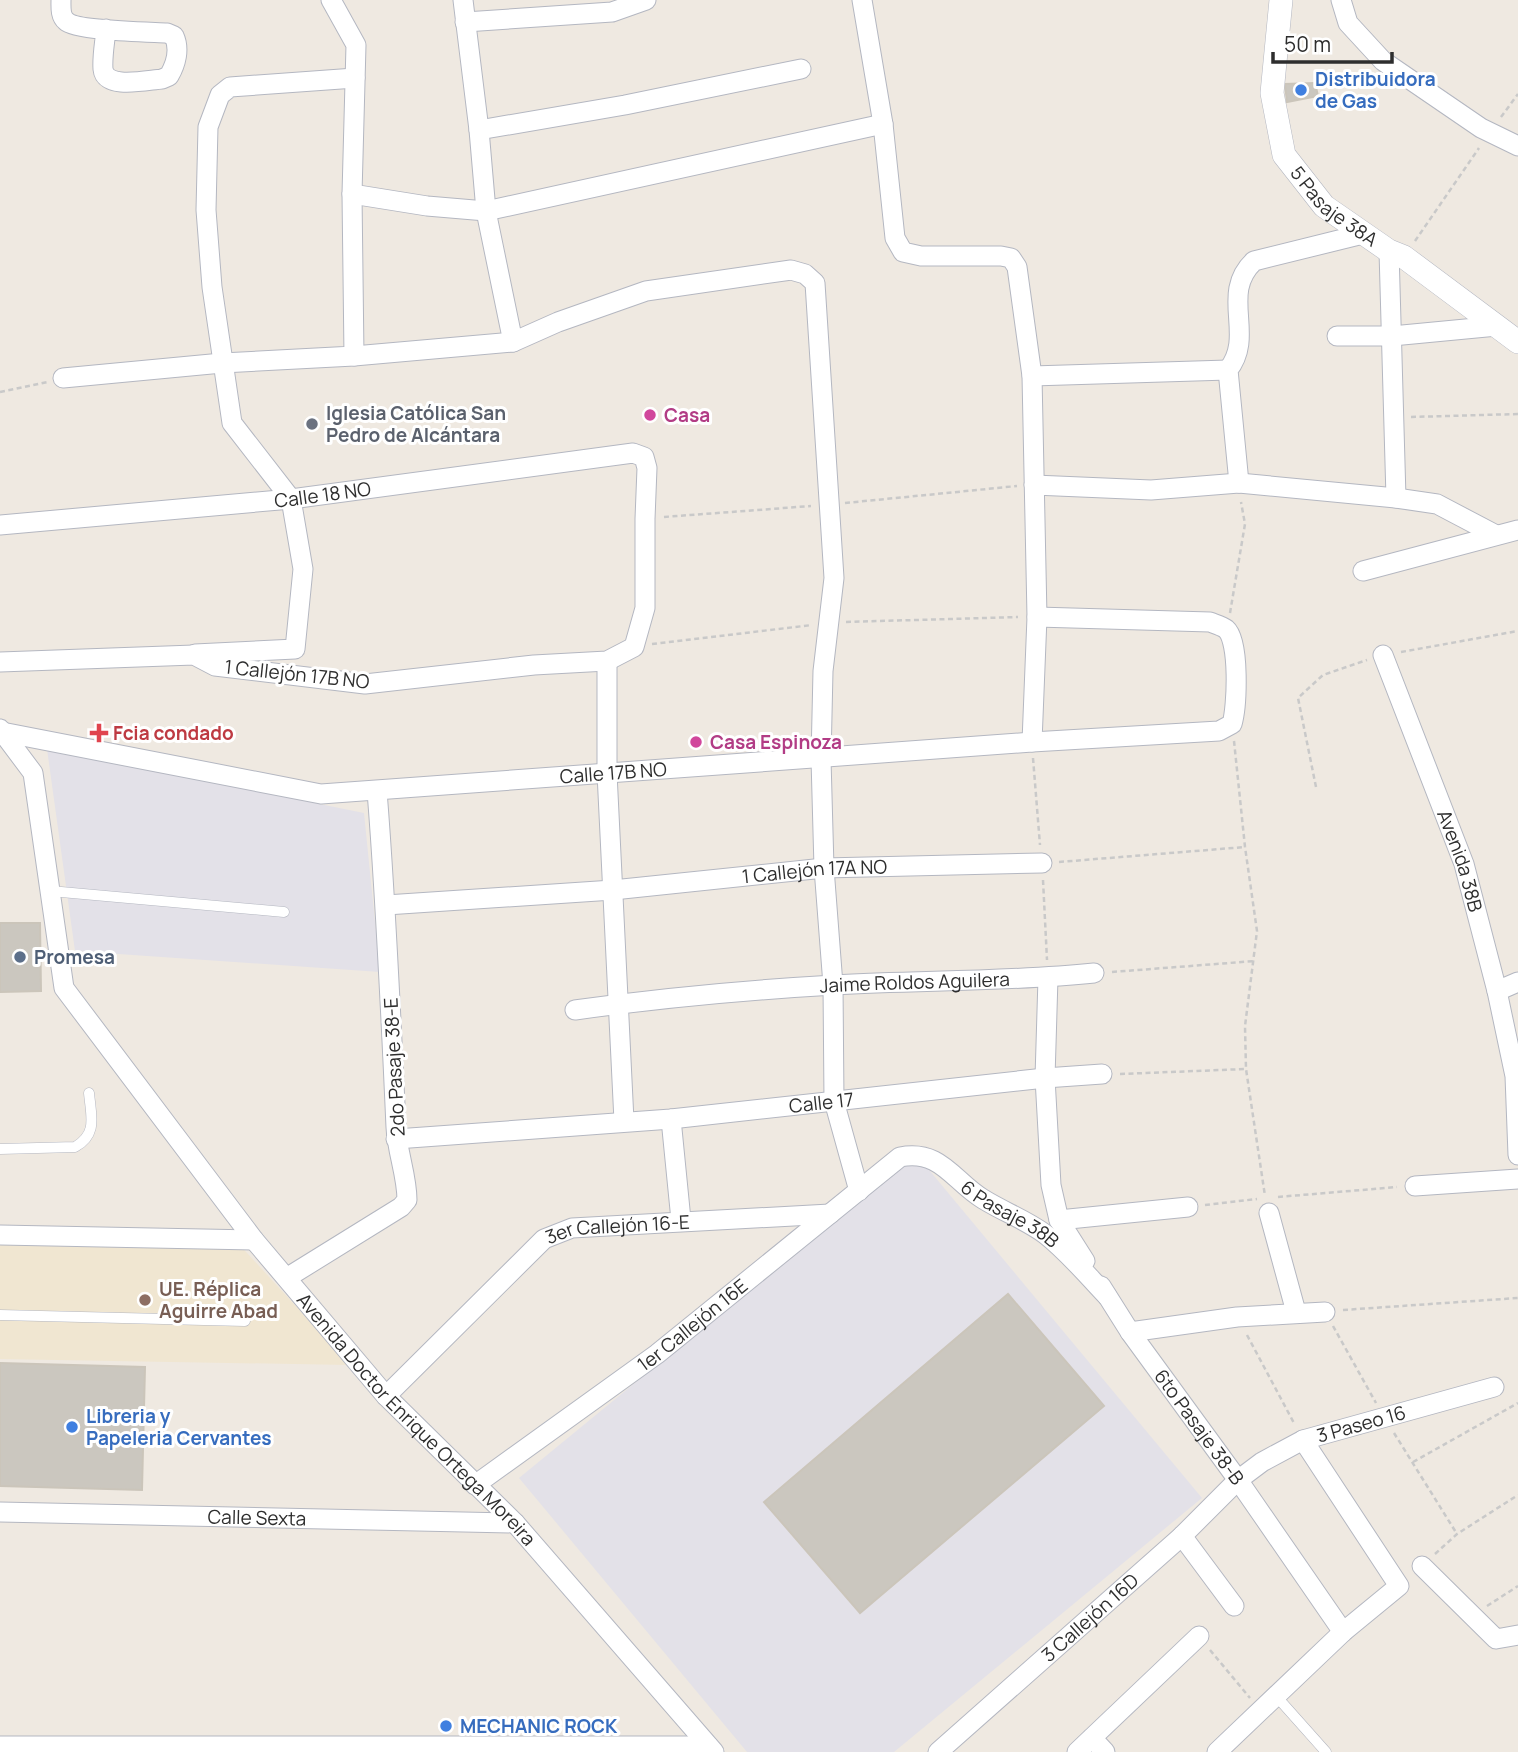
<svg xmlns="http://www.w3.org/2000/svg" width="1518" height="1752" font-family="Manrope,sans-serif">
  <style>
    .industrial { fill: #e3e1e8 }
    .education { fill: #f0e6d1 }
    .building { fill: #cbc7bf; stroke: #cbc5ba; stroke-width: 2 }
    .lines { fill: none; stroke-linecap: round; stroke-linejoin: round }
    .service-casing { stroke: #b4b7c1; stroke-width: 11 }
    .minor-casing { stroke: #b4b7c1; stroke-width: 21 }
    .tertiary-casing { stroke: #b4b7c1; stroke-width: 24 }
    .path { stroke: #c9c9c9; stroke-width: 2.5; stroke-dasharray: 5 3.5; stroke-linecap: butt }
    .service { stroke: #fff; stroke-width: 10 }
    .minor { stroke: #fff; stroke-width: 19 }
    .tertiary { stroke: #fff; stroke-width: 23 }
    .shop-dot { fill: #3f7fe0; stroke: #fff; stroke-width: 2.5 }
    .hotel-dot { fill: #d1479c; stroke: #fff; stroke-width: 2.5 }
    .worship-dot { fill: #6b7280; stroke: #fff; stroke-width: 2.5 }
    .health-dot { fill: #e0444e; stroke: #fff; stroke-width: 2.5 }
    .service-dot { fill: #5c6f8a; stroke: #fff; stroke-width: 2.5 }
    .education-dot { fill: #8d6e63; stroke: #fff; stroke-width: 2.5 }
    .labels { text-anchor: middle; dominant-baseline: central; stroke-width: 6; stroke-linejoin: round; paint-order: stroke }
    .shop-label { font-size: 19px; font-weight: bold; fill: #366cbe; stroke: #fff; text-anchor: start }
    .street-label { font-size: 19px; fill: #2e2e2e; stroke: #fff }
    .worship-label { font-size: 19px; font-weight: bold; fill: #5b616d; stroke: #fff; text-anchor: start }
    .hotel-label { font-size: 19px; font-weight: bold; fill: #b23c85; stroke: #fff; text-anchor: start }
    .health-label { font-size: 19px; font-weight: bold; fill: #be3a42; stroke: #fff; text-anchor: start }
    .service-label { font-size: 19px; font-weight: bold; fill: #4e5e75; stroke: #fff; text-anchor: start }
    .education-label { font-size: 19px; font-weight: bold; fill: #785e54; stroke: #fff; text-anchor: start }
  </style>
  <rect width="100%" height="100%" fill="#efe9e1"/>
  <g class="industrial">
    <polygon points="47,749 364,813 380,972 75,951"/>
    <polygon points="915,1153 1202,1498 894,1752 747,1752 519,1478"/>
  </g>
  <polygon class="education" points="0,1238 236,1241 350,1365 0,1359"/>
  <g class="building">
    <polygon points="1315,83 1318,96 1287,102 1285,84"/>
    <polygon points="0,923 40,923 41,991 0,992"/>
    <polygon points="1008,1294 1104,1406 860,1613 764,1502"/>
    <polygon points="0,1363 145,1367 142,1490 0,1486"/>
  </g>
  <g class="lines">
    <g class="service-casing">
      <g id="service">
        <polyline points="50,891 284,912"/>
        <path d="M0,1149L75,1147C98,1134 91,1116 89,1093"/>
        <polyline points="0,1315 245,1321"/>
        <polyline points="1277,1697 1326,1752"/>
      </g>
    </g>
    <g class="minor-casing">
      <g id="minor">
        <path d="M61,0C61,7 60,16 66,21C76,31 150,32 167,33L174,36C180,49 176,64 169,76L162,79C147,80 105,90 103,69C102,56 105,42 106,29"/>
        <polyline points="463,0 479,130 486,211 513,342"/>
        <polyline points="862,0 883,124 895,238 903,252 921,256 1001,256 1011,258 1017,267 1032,376 1037,617 1032,742"/>
        <polyline points="1341,0 1348,23 1383,61 1481,128 1518,146"/>
        <polyline points="465,22 612,12 646,0"/>
        <polyline points="479,130 625,105 801,69"/>
        <polyline points="352,194 427,206 486,211 883,124"/>
        <polyline points="1389,251 1396,498"/>
        <polyline points="1337,336 1392,336 1497,326"/>
        <polyline points="354,356 513,342 558,322 646,291 791,270 805,274 815,283 834,578 823,671 821,759 824,868 833,985 834,1101 859,1191"/>
        <polyline points="1032,376 1228,370"/>
        <polyline points="63,378 222,363 354,356 352,194 356,45 331,0"/>
        <path d="M1239,483L1228,370C1256,335 1219,294 1254,261L1363,234"/>
        <polyline points="1034,485 1151,490 1239,483 1396,498 1437,504 1496,535"/>
        <path id="s1" d="M0,525L291,499L633,453L644,457L647,468L645,519V608L634,647L607,661L534,665L365,684L215,666L194,655L0,662"/>
        <polyline points="1363,571 1518,530"/>
        <polyline points="195,654 295,649 303,569 291,499 232,423 212,287 206,210 208,127 220,95 230,87 355,78"/>
        <path id="s2" d="M1383,655L1464,864L1497,991L1515,1076L1518,1155"/>
        <polyline points="607,661 607,773 624,1121"/>
        <path id="s3" d="M0,729L33,773L64,988L254,1240L386,1396L515,1523L714,1752"/>
        <path id="s4" d="M2,732L321,794L1032,742L1219,731L1232,724C1237,707 1240,641 1226,629C1222,626 1215,624 1210,622L1037,617"/>
        <path id="s5" d="M386,905L613,890L824,868L1042,863"/>
        <polyline points="1048,978 1045,1078 1051,1185 1059,1220 1085,1261"/>
        <polyline points="1497,991 1518,982"/>
        <path id="s6" d="M575,1010C660,998 747,990 834,985C920,980 1007,982 1094,973"/>
        <polyline points="671,1119 681,1220"/>
        <path id="s7" d="M396,1139L671,1119L1045,1078L1102,1074"/>
        <polyline points="1415,1186 1518,1179"/>
        <polyline points="1269,1213 1296,1312"/>
        <polyline points="1059,1220 1188,1207"/>
        <polyline points="0,1235 254,1240"/>
        <path d="M288,1277L401,1207L407,1200C407,1175 397,1152 396,1127C391,1015 386,903 377,791"/>
        <path id="s8" d="M1101,1286L1130,1332L1238,1480L1343,1632"/>
        <polyline points="1130,1332 1237,1317 1325,1312"/>
        <path id="s9" d="M386,1396L544,1239L572,1228L830,1214"/>
        <path id="s10" d="M475,1485L657,1354L900,1157C941,1149 953,1181 983,1199C1004,1212 1026,1220 1045,1234C1068,1252 1087,1275 1107,1296"/>
        <path id="s11" d="M0,1512L515,1523"/>
        <polyline points="1182,1536 1234,1606"/>
        <polyline points="1422,1566 1496,1639 1518,1635"/>
        <polyline points="1092,1738 1105,1752"/>
        <polyline points="0,1746 708,1746"/>
        <path id="s12" d="M938,1752L1182,1536L1238,1480L1262,1462L1303,1440L1494,1387"/>
        <polyline points="1077,1752 1199,1636"/>
        <polyline points="1217,1752 1343,1632 1399,1586 1303,1440"/>
      </g>
    </g>
    <g class="tertiary-casing">
      <g id="tertiary">
        <path id="s13" d="M1281,0L1272,93L1284,155L1324,206L1389,251L1404,257L1518,342"/>
      </g>
    </g>
    <g class="path">
      <polyline points="1501,117 1518,94"/>
      <polyline points="1415,241 1479,148"/>
      <polyline points="0,392 48,382"/>
      <polyline points="1411,417 1518,414"/>
      <polyline points="845,503 1017,486"/>
      <polyline points="664,517 811,506"/>
      <polyline points="1230,613 1245,524 1241,502"/>
      <polyline points="846,622 1018,617"/>
      <polyline points="652,644 812,625"/>
      <polyline points="1401,652 1518,631"/>
      <polyline points="1234,741 1245,847 1257,931 1245,1026 1246,1069 1265,1196"/>
      <polyline points="1033,758 1040,845"/>
      <polyline points="1316,787 1298,698 1323,675 1367,660"/>
      <polyline points="1059,862 1245,847"/>
      <polyline points="1043,880 1047,960"/>
      <polyline points="1112,972 1255,961"/>
      <polyline points="1120,1074 1246,1069"/>
      <polyline points="1278,1197 1397,1187"/>
      <polyline points="1205,1205 1257,1199"/>
      <polyline points="1343,1310 1518,1298"/>
      <polyline points="1333,1326 1376,1403"/>
      <polyline points="1247,1335 1295,1425"/>
      <polyline points="1394,1433 1457,1534"/>
      <polyline points="1413,1462 1518,1403"/>
      <polyline points="1435,1554 1457,1534 1518,1495"/>
      <polyline points="1487,1606 1518,1586"/>
      <polyline points="1210,1650 1250,1698"/>
    </g>
    <use href="#service" class="service"/>
    <use href="#minor" class="minor"/>
    <use href="#tertiary" class="tertiary"/>
  </g>
  <g class="shop-dot">
    <circle cx="1301" cy="90" r="7"/>
    <circle cx="72" cy="1427" r="7"/>
    <circle cx="446" cy="1726" r="7"/>
  </g>
  <g class="hotel-dot">
    <circle cx="650" cy="415" r="7"/>
    <circle cx="696" cy="742" r="7"/>
  </g>
  <circle class="worship-dot" cx="312" cy="424" r="7"/>
  <path class="health-dot" d="M95.5 722.5h7v7h7v7h-7v7h-7v-7h-7v-7h7z"/>
  <circle class="service-dot" cx="20" cy="957" r="7"/>
  <circle class="education-dot" cx="145" cy="1300" r="7"/>
  <g class="labels">
    <g class="shop-label">
      <text x="1315" y="79">Distribuidora<tspan x="1315" dy="22">de Gas</tspan></text>
      <text x="86" y="1416">Libreria y<tspan x="86" dy="22">Papeleria Cervantes</tspan></text>
      <text x="460" y="1726">MECHANIC ROCK</text>
    </g>
    <g class="street-label">
      <text stroke="none"><textPath href="#s13" startOffset="229">5 Pasaje 38A</textPath></text>
      <text stroke="none"><textPath href="#s1" startOffset="324">Calle 18 NO</textPath></text>
      <text transform="translate(297 674) rotate(6)">1 Callejón 17B NO</text>
      <text stroke="none"><textPath href="#s4" startOffset="618">Calle 17B NO</textPath></text>
      <text stroke="none"><textPath href="#s2" startOffset="220">Avenida 38B</textPath></text>
      <text stroke="none"><textPath href="#s5" startOffset="430">1 Callejón 17A NO</textPath></text>
      <text stroke="none"><textPath href="#s6" startOffset="341">Jaime Roldos Aguilera</textPath></text>
      <text transform="translate(394 1067) rotate(-93)">2do Pasaje 38-E</text>
      <text stroke="none"><textPath href="#s7" startOffset="427">Calle 17</textPath></text>
      <text stroke="none"><textPath href="#s10" startOffset="665">6 Pasaje 38B</textPath></text>
      <text stroke="none"><textPath href="#s9" startOffset="298">3er Callejón 16-E</textPath></text>
      <text stroke="none"><textPath href="#s10" startOffset="270">1er Callejón 16E</textPath></text>
      <text stroke="none"><textPath href="#s3" startOffset="830">Avenida Doctor Enrique Ortega Moreira</textPath></text>
      <text stroke="none"><textPath href="#s12" startOffset="542">3 Paseo 16</textPath></text>
      <text stroke="none"><textPath href="#s8" startOffset="172">6to Pasaje 38-B</textPath></text>
      <text stroke="none"><textPath href="#s11" startOffset="257">Calle Sexta</textPath></text>
      <text stroke="none"><textPath href="#s12" startOffset="203">3 Callejón 16D</textPath></text>
    </g>
    <g class="worship-label">
      <text x="326" y="413">Iglesia Católica San<tspan x="326" dy="22">Pedro de Alcántara</tspan></text>
    </g>
    <g class="hotel-label">
      <text x="664" y="415">Casa</text>
      <text x="710" y="742">Casa Espinoza</text>
    </g>
    <g class="health-label">
      <text x="113" y="733">Fcia condado</text>
    </g>
    <g class="service-label">
      <text x="34" y="957">Promesa</text>
    </g>
    <g class="education-label">
      <text x="159" y="1289">UE. Réplica<tspan x="159" dy="22">Aguirre Abad</tspan></text>
    </g>
  </g>
  <path d="M1273 52v10h119v-10" fill="none" stroke="#2e2e2e" stroke-width="3.5"/>
  <text x="1284" y="52" font-size="21" fill="#2e2e2e" stroke="#ffffff" stroke-width="5" paint-order="stroke">50 m</text>
</svg>
